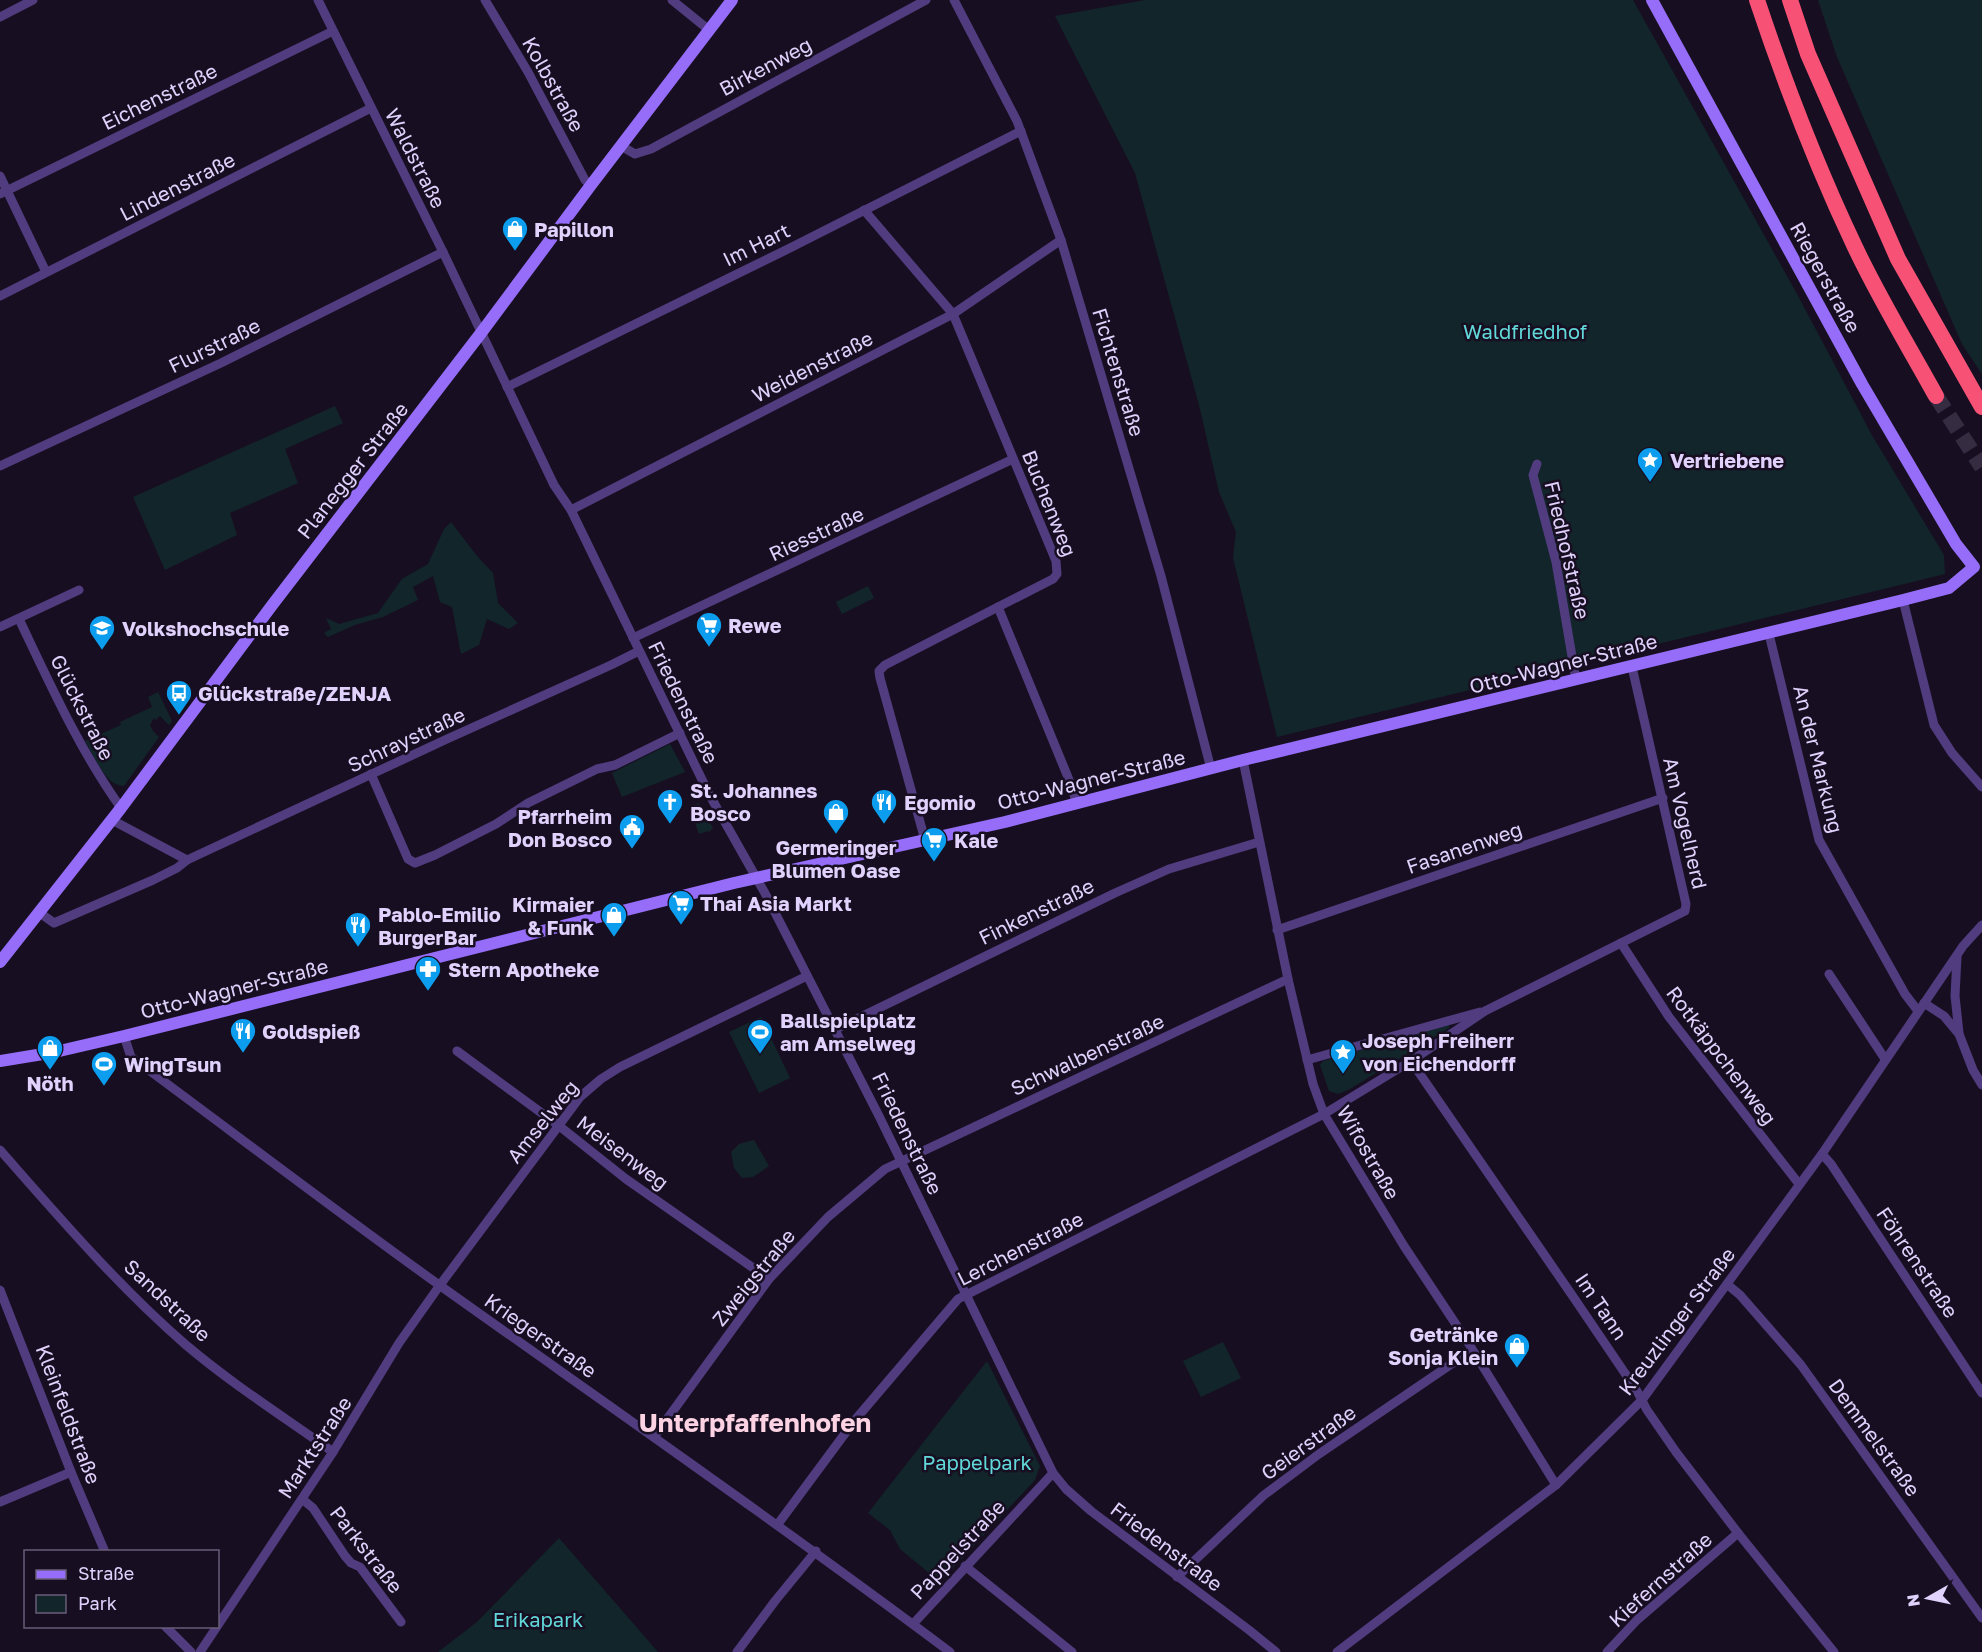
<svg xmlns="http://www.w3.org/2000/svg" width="1982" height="1652" font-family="'Golos Text',sans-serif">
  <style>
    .green { fill: #12252b }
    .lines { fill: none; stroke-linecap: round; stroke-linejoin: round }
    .highway-tunnel { stroke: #352c42; stroke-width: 16; stroke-dasharray: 16 8; stroke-linecap: butt }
    .street { stroke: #503c7e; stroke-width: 9 }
    .secondary { stroke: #956df8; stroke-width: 12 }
    .highway { stroke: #f75276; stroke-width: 16 }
    .labels { text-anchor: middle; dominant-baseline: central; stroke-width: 5; stroke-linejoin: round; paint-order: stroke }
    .street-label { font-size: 20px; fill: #e1d1fd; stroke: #170f21 }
    .poi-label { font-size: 20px; font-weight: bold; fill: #e1d1fd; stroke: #170f21; text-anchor: start }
    .park-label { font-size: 20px; fill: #61d8d9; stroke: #170f21 }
    .district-label { font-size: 26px; font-weight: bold; fill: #fdd3e3; stroke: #170f21 }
  </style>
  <rect width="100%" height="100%" fill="#170f21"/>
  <g class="green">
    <polygon points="1145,0 1633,0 1797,294 1873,437 1944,555 1945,574 1277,737 1233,558 1236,532 1219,492 1199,405 1135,173 1055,16"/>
    <polygon points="1818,0 1982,0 1982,374 1962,344 1837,57"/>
    <polygon points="335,406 343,423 285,449 298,483 230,513 237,535 165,570 133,497"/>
    <polygon points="451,522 477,556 493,573 498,603 518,623 509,629 487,619 479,645 461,654 452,607 440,602 433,576 413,587 418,600 383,617 355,625 328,637 324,633 331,629 326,618 339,624 378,613 402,579 428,564 444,529"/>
    <polygon points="868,586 874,598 842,614 836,602"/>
    <path d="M158,692L172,721L169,725L160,716L156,720L154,718L150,725L153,731L159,737L124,786C105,786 94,755 85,741L121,725L120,722L152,707L148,697Z"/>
    <polygon points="670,744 685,772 622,797 612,773"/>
    <polygon points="699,803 713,828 709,832 708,831 699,834 689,806"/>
    <polygon points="761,1017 790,1078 759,1093 729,1032"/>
    <polygon points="1449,1024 1449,1028 1350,1089 1338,1094 1329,1091 1320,1065 1323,1061"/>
    <polygon points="754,1140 769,1166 753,1177 742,1178 734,1168 731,1152 739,1144"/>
    <polygon points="1223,1342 1241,1378 1201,1397 1183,1361"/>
    <polygon points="987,1361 1040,1466 1035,1480 940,1582 900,1549 890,1530 868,1513"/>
    <polygon points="559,1538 658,1652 438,1652 477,1622"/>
  </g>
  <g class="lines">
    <polyline class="highway-tunnel" points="1936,396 1982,467"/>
    <g class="street">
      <polyline points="318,0 443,252 554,485 571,510 709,794 766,895 879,1116 1053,1473 1066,1489 1091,1511 1249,1630 1276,1652"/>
      <polyline points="485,0 528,72 585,180 591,185"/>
      <polyline points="672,0 709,30"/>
      <polyline points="954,0 1017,121 1061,240 1161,576 1211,769"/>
      <polyline points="0,17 33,0"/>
      <polyline points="621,146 635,154 651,149 926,0"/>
      <polyline points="0,176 46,272"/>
      <polyline points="0,194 333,31"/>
      <polyline points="864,210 953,314 1056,561 1057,574 1053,579 998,607 1072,787 1076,802"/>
      <polyline points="0,296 371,108"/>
      <polyline points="507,387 790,248 1021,131"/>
      <polyline points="1537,464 1533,475 1556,562 1576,680"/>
      <polyline points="0,466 221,363 443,252"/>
      <polyline points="571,510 953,314 1061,240"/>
      <polyline points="1903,600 1934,725 1952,753 1982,787"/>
      <path d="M19,619C50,684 79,749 121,808"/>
      <polyline points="0,627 79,590"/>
      <polyline points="1769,634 1819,840 1905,994 1918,1011"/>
      <polyline points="633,638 1013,459"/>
      <polyline points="1243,760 1288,979 1313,1084 1324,1114 1404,1246 1469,1344 1556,1485"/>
      <polyline points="371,774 408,859 415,863 435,855 496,824 528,803 597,769 615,765 680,733"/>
      <polyline points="112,820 187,860 447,739 611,665 639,651"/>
      <polyline points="925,840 880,678 879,671 885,665 998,607"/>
      <polyline points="40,913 54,923 153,880 177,868 187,860"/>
      <polyline points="1277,930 1663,798"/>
      <polyline points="1621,943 1669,1017 1799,1184"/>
      <polyline points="1957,957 1955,996 1959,1033"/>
      <polyline points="1829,974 1885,1059"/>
      <polyline points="1924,1003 1944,1016 1959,1034 1973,1070 1982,1085"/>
      <polyline points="836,1029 1115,893 1169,869 1259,842"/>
      <path d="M124,1036L131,1057C234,1133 337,1212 442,1287C612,1408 783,1527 950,1652"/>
      <polyline points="457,1051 558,1125 626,1179 769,1279"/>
      <polyline points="1307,1060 1480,1012"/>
      <polyline points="1411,1061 1574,1298 1637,1391 1647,1410 1676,1452 1738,1533 1834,1652"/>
      <path d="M0,1150C59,1217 118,1286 186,1345C232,1384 284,1417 333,1452"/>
      <polyline points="1822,1154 1831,1164 1982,1393"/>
      <polyline points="1728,1285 1740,1295 1801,1365 1982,1618"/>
      <polyline points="0,1290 71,1472 105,1552"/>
      <polyline points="654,1437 769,1279 828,1217 885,1169 1288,979"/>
      <polyline points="302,1499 313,1508 345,1556 351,1563 360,1567 401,1622"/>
      <polyline points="0,1502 71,1472"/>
      <polyline points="778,1524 855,1420 958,1299 1324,1114 1411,1061 1485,1011 1685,911 1686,904 1632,667"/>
      <polyline points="965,1566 1072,1652"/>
      <polyline points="1177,1577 1264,1495 1319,1454 1472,1350"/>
      <polyline points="913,1624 1053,1473"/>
      <polyline points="165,1626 191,1652"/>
      <polyline points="200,1652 333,1452 399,1343 440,1285 580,1097 601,1079 620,1067 807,976"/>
      <polyline points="737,1652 775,1601 816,1551"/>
      <polyline points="1337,1652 1556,1485 1642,1400 1822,1154 1963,946 1982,925"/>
      <polyline points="1607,1652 1637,1620 1738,1533"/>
    </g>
    <g class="secondary">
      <polyline points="0,962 121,808 273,604 481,333 591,185 732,0"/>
      <polyline points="0,1061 55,1052 124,1036 734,883 1005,822 1243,760 1903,600 1949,588 1974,567 1956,544 1862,384 1652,0"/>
    </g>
    <g class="highway">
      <path d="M1757,0C1785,84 1817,167 1855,247C1879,298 1909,347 1936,396"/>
      <polyline points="1790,0 1808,54 1898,259 1982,407"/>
    </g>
  </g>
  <defs>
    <g id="shop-pin" transform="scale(1.35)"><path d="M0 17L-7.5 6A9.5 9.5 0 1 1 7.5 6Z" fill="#0c9dee" stroke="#170f21"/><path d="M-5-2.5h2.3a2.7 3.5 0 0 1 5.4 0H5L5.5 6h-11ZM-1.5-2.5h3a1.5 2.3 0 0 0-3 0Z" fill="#fff"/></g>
    <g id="sight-pin" transform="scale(1.35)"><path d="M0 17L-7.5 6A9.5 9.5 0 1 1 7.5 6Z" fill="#0c9dee" stroke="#170f21"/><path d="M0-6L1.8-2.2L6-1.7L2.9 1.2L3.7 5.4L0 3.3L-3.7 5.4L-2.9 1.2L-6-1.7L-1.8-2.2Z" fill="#fff"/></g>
    <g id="supermarket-pin" transform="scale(1.35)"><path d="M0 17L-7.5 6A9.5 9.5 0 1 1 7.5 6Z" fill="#0c9dee" stroke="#170f21"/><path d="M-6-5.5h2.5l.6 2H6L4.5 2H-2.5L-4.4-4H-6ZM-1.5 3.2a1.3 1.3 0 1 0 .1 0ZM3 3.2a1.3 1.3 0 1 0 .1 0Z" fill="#fff"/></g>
    <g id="university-pin" transform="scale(1.35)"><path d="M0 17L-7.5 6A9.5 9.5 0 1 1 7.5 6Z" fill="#0c9dee" stroke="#170f21"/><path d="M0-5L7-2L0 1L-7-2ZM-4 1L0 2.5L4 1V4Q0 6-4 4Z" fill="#fff"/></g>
    <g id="bus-pin" transform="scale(1.35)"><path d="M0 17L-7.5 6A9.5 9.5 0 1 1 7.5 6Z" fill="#0c9dee" stroke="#170f21"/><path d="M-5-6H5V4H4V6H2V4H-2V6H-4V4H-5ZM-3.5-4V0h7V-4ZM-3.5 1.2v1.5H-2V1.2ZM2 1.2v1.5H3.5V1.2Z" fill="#fff"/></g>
    <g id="church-pin" transform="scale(1.35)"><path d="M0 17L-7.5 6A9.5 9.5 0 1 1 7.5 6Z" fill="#0c9dee" stroke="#170f21"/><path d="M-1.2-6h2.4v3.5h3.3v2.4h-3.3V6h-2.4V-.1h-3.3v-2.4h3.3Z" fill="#fff"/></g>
    <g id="restaurant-pin" transform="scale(1.35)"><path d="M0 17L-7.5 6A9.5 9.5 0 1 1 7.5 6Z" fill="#0c9dee" stroke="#170f21"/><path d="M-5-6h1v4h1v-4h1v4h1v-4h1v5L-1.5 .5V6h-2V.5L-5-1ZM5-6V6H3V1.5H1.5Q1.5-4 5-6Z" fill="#fff"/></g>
    <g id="civic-pin" transform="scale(1.35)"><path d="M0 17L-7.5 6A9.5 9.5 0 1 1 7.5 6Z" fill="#0c9dee" stroke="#170f21"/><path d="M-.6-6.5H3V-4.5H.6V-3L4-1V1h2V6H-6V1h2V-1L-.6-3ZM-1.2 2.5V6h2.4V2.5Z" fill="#fff"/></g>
    <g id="pharmacy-pin" transform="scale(1.35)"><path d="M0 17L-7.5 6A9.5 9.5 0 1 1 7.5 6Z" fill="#0c9dee" stroke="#170f21"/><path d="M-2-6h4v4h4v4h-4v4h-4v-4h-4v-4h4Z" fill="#fff"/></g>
    <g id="stadium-pin" transform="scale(1.35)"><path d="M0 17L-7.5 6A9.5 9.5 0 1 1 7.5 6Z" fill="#0c9dee" stroke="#170f21"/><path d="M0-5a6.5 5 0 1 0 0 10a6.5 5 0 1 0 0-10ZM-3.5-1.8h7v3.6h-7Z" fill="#fff"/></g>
  </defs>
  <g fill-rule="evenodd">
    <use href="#shop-pin" x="515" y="229"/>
    <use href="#sight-pin" x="1650" y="460"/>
    <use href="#supermarket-pin" x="709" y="625"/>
    <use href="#university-pin" x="102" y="628"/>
    <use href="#bus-pin" x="179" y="693"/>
    <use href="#church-pin" x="670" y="802"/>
    <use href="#restaurant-pin" x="884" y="802"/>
    <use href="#shop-pin" x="836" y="812"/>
    <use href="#civic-pin" x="632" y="827"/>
    <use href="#supermarket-pin" x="934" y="840"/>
    <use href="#supermarket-pin" x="681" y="903"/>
    <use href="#shop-pin" x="614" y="915"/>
    <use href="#restaurant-pin" x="358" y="925"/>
    <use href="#pharmacy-pin" x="428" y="969"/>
    <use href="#restaurant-pin" x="243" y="1031"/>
    <use href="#stadium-pin" x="760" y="1032"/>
    <use href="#shop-pin" x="50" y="1048"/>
    <use href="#sight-pin" x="1343" y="1052"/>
    <use href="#stadium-pin" x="104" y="1064"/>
    <use href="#shop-pin" x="1517" y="1346"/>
  </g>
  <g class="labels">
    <g class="street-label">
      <text transform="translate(765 66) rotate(-28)">Birkenweg</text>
      <text transform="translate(554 84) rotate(61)">Kolbstraße</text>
      <text transform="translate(159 96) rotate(-26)">Eichenstraße</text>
      <text transform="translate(416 158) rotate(63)">Waldstraße</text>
      <text transform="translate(177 186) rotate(-27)">Lindenstraße</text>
      <text transform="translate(756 244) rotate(-26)">Im Hart</text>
      <text transform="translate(1826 277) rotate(61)">Riegerstraße</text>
      <text transform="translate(214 345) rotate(-26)">Flurstraße</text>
      <text transform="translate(812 366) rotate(-27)">Weidenstraße</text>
      <text transform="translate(1119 372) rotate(73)">Fichtenstraße</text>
      <text transform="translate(352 470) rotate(-52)">Planegger Straße</text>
      <text transform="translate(1050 503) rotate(68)">Buchenweg</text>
      <text transform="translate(816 533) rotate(-25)">Riesstraße</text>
      <text transform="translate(1568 550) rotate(77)">Friedhofstraße</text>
      <text transform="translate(1563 663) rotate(-14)">Otto-Wagner-Straße</text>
      <text transform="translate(684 702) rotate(64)">Friedenstraße</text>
      <text transform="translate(83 707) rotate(63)">Glückstraße</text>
      <text transform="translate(406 739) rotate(-25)">Schraystraße</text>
      <text transform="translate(1819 759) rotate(76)">An der Markung</text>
      <text transform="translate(1091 779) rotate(-14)">Otto-Wagner-Straße</text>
      <text transform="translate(1686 823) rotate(77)">Am Vogelherd</text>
      <text transform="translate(1464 847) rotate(-19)">Fasanenweg</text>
      <text transform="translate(1036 911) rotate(-26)">Finkenstraße</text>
      <text transform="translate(234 988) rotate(-14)">Otto-Wagner-Straße</text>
      <text transform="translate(1087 1054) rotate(-25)">Schwalbenstraße</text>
      <text transform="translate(1722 1055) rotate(53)">Rotkäppchenweg</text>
      <text transform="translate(542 1121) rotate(-51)">Amselweg</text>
      <text transform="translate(908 1133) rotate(64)">Friedenstraße</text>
      <text transform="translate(623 1152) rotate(37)">Meisenweg</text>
      <text transform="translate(1369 1152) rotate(60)">Wifostraße</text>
      <text transform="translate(1020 1248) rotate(-27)">Lerchenstraße</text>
      <text transform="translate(1918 1262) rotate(56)">Föhrenstraße</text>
      <text transform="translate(753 1277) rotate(-51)">Zweigstraße</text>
      <text transform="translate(168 1300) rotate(43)">Sandstraße</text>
      <text transform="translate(1602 1306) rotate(56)">Im Tann</text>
      <text transform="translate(1676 1321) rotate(-53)">Kreuzlinger Straße</text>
      <text transform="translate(541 1335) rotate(35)">Kriegerstraße</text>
      <text transform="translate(69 1414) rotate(69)">Kleinfeldstraße</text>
      <text transform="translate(1875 1437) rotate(54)">Demmelstraße</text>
      <text transform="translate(1308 1442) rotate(-36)">Geierstraße</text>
      <text transform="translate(314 1447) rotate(-57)">Marktstraße</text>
      <text transform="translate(1167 1546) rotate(37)">Friedenstraße</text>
      <text transform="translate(367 1549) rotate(52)">Parkstraße</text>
      <text transform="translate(957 1549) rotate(-47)">Pappelstraße</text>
      <text transform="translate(1660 1579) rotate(-42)">Kiefernstraße</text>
    </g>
    <g class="poi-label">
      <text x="534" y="229">Papillon</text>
      <text x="1670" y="460">Vertriebene</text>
      <text x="728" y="625">Rewe</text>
      <text x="122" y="628">Volkshochschule</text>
      <text x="198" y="693">Glückstraße/ZENJA</text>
      <text x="690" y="790">St. Johannes<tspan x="690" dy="23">Bosco</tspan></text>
      <text x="904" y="802">Egomio</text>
      <text x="612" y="816" text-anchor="end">Pfarrheim<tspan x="612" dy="23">Don Bosco</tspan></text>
      <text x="954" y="840">Kale</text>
      <text x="836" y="847" text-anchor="middle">Germeringer<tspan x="836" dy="23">Blumen Oase</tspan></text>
      <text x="700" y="903">Thai Asia Markt</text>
      <text x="594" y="904" text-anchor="end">Kirmaier<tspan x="594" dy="23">&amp; Funk</tspan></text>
      <text x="378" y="914">Pablo-Emilio<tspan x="378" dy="23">BurgerBar</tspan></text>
      <text x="448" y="969">Stern Apotheke</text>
      <text x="780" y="1020">Ballspielplatz<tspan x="780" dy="23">am Amselweg</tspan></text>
      <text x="262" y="1031">Goldspieß</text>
      <text x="1362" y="1040">Joseph Freiherr<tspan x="1362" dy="23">von Eichendorff</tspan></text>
      <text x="124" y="1064">WingTsun</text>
      <text x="50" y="1083" text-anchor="middle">Nöth</text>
      <text x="1498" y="1334" text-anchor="end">Getränke<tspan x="1498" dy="23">Sonja Klein</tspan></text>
    </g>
    <g class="park-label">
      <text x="1525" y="331">Waldfriedhof</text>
      <text x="977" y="1462">Pappelpark</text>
      <text x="538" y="1619">Erikapark</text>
    </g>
    <g class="district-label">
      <text x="755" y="1422">Unterpfaffenhofen</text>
    </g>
  </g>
  <rect x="24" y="1550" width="195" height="78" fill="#170f21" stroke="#685d79" stroke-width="1.5"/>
  <rect x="36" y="1570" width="30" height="9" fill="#956df8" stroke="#685d79" stroke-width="1.5"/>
  <text x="78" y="1580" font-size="18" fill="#e1d1fd">Straße</text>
  <rect x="36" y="1595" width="30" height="18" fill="#12252b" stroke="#685d79" stroke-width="1.5"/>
  <text x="78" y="1610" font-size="18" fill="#e1d1fd">Park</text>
  <g transform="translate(1928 1598) rotate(261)" stroke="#170f21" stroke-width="4.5" paint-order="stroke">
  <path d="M0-4.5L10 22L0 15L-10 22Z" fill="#e1d1fd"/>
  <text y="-9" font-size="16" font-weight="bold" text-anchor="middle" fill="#e1d1fd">N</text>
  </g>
</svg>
